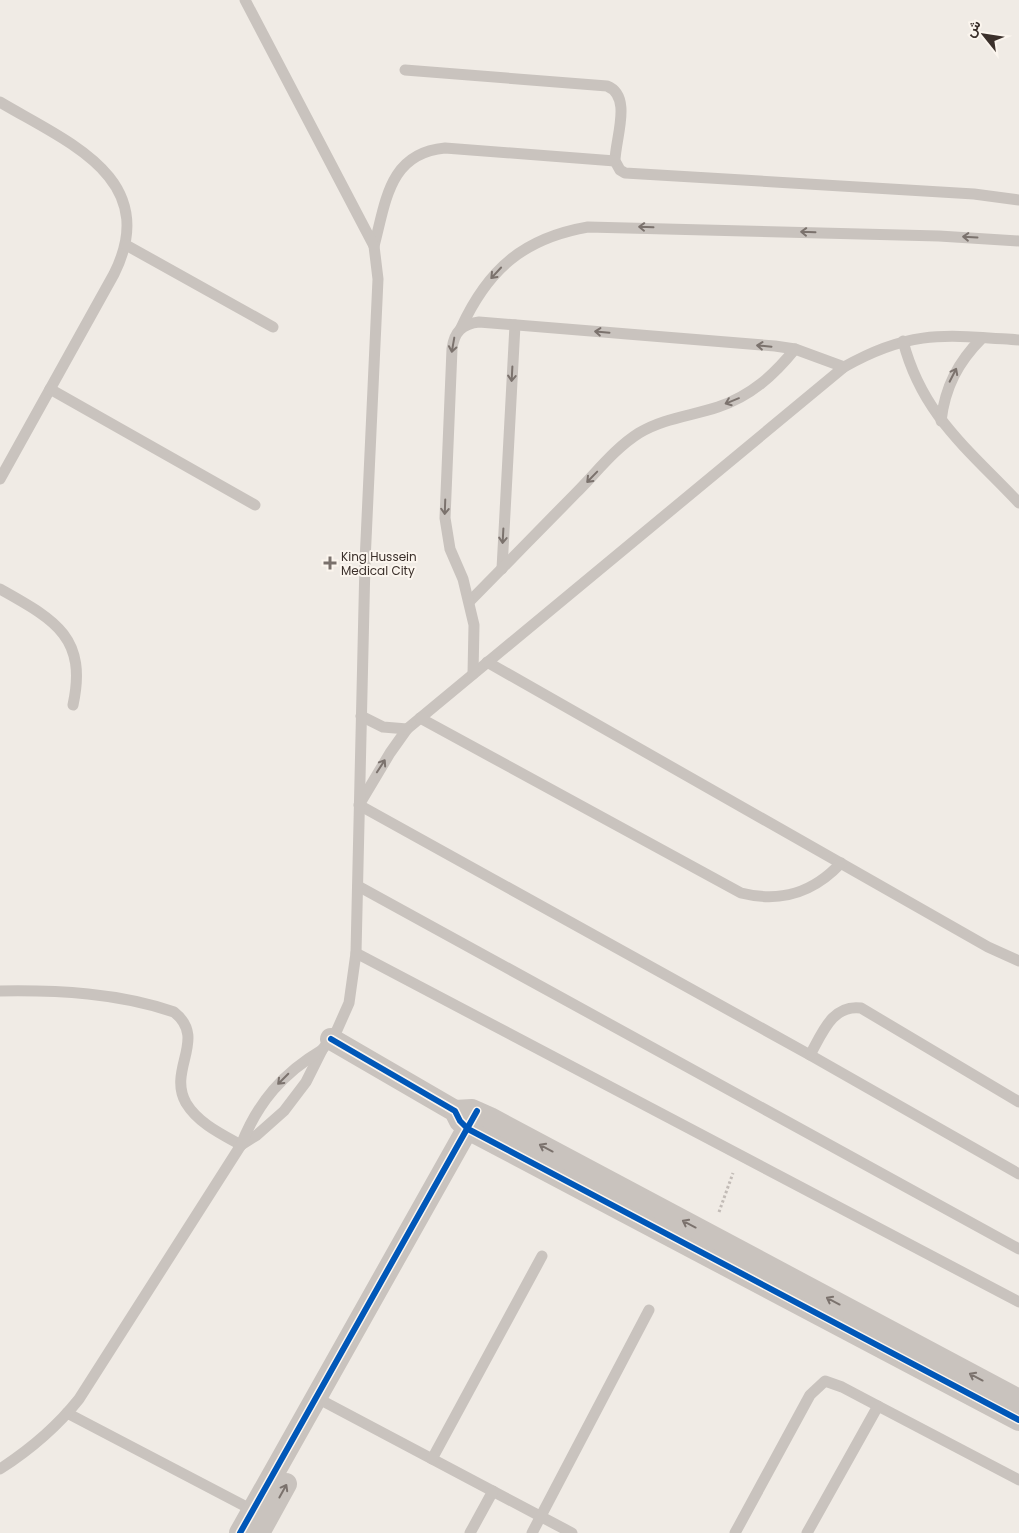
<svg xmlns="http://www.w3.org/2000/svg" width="1019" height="1533" font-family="Poppins,Vazirmatn,sans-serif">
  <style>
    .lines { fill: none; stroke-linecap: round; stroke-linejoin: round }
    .path { stroke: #c2bbb6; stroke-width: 3; stroke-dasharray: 2.5 2.5; stroke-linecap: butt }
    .lane { stroke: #c9c3be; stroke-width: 11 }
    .street { stroke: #c9c3be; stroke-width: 22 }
    .cycleway-casing { stroke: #fbf5ee; stroke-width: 9 }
    .cycleway { stroke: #0057b8; stroke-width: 6 }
    .oneway { stroke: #7b726d }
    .poi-dot { fill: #7a716c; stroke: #fbf5ee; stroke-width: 2 }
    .labels { text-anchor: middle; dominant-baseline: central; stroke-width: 4; stroke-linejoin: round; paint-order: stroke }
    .poi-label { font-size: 12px; fill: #3b302b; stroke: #fbf5ee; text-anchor: start }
  </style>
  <rect width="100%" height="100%" fill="#f0ebe5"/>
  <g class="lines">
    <polyline class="path" points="719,1212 733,1173"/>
    <g class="lane">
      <path d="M405,70L607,86C633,96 615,139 615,161L620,170L625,173L974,194L1019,200"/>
      <path d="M0,102C67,142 162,178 114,274L0,479"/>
      <polyline points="126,245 273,327"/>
      <path d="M374,246C386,201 389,153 445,148L615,161"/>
      <path d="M461,328C488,269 524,238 588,227L939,236L1019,241"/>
      <path d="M1019,340C945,335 911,329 844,367L407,729L390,753L359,805L810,1055L1019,1174"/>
      <path d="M903,341C922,415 969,450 1019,503"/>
      <polyline points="50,389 255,505"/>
      <path d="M941,421C945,387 958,362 982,338"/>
      <polyline points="502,569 515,325"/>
      <path d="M0,589C53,619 88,636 73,705"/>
      <path d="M470,601C505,565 541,529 576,493C596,473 615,448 639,433C664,418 691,416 718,407C751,396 774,375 795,349"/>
      <polyline points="487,662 988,947 1019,961"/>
      <path d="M473,674L474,625L463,579L450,549L445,518L452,349C454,332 462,324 479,322L775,346L795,349L844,367"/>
      <polyline points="361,716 383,727 407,729"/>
      <path d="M420,718L741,893C781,903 813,893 841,863"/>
      <polyline points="358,886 1019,1249"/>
      <polyline points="356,953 1019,1302"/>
      <path d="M0,991C58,990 119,993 174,1012C208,1039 167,1069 186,1103C198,1123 221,1134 241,1145"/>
      <path d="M810,1055C822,1034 832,1004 861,1008L1019,1102"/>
      <polyline points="241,1145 257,1135 284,1111 306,1082 322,1050 337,1030 349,1003 356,953 365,562 378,279 374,246 245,0"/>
      <polyline points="317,1398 572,1533"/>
      <polyline points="67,1413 256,1512"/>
      <polyline points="432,1459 542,1256"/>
      <path d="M0,1469C31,1449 56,1428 79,1399L241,1145C258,1102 283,1073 322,1050"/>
      <polyline points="470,1533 493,1491"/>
      <polyline points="532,1533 649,1310"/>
      <polyline points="735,1533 810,1395 825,1381 842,1387 878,1406"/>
      <polyline points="807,1533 878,1406 1019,1480"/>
    </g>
    <g class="street">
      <polyline points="331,1039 455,1111 460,1121 468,1129 1019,1420"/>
      <polyline points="455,1111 472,1110 490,1118 1019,1400"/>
      <polyline points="240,1533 474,1117"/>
      <polyline points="259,1533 286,1484"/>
    </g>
    <g class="cycleway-casing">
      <g id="cycleway">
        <polyline points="331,1039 455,1111 460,1121 468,1129 1019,1420"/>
        <polyline points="240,1533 477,1111"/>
      </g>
    </g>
    <use href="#cycleway" class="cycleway"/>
  </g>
  <defs><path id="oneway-shaft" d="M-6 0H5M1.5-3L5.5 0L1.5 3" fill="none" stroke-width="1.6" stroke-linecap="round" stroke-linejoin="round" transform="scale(1.25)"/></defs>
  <g class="oneway">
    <use href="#oneway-shaft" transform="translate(646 227) rotate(-178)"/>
    <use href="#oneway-shaft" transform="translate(808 232) rotate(-178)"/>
    <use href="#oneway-shaft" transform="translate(970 237) rotate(-177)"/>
    <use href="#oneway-shaft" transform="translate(496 273) rotate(133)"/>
    <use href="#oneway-shaft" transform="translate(602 332) rotate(-175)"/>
    <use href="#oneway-shaft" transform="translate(453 345) rotate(100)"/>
    <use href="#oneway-shaft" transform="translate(764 346) rotate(-175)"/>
    <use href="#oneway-shaft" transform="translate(512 374) rotate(93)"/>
    <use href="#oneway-shaft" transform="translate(953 375) rotate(-63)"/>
    <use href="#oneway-shaft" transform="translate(732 401) rotate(158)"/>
    <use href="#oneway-shaft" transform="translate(592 477) rotate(134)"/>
    <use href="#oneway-shaft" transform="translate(445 507) rotate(92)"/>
    <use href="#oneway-shaft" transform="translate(503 536) rotate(93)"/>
    <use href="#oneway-shaft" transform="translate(381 766) rotate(-57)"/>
    <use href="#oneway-shaft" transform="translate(283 1079) rotate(135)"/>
    <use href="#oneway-shaft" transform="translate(546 1148) rotate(-152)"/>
    <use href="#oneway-shaft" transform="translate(689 1224) rotate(-152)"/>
    <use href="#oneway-shaft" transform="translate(833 1301) rotate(-152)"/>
    <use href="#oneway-shaft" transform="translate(976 1377) rotate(-152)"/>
    <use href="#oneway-shaft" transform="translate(283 1491) rotate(-61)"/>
  </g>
  <path class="poi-dot" d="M327.5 555.5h5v5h5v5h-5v5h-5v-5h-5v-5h5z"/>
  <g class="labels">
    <g class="poi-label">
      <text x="341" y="556">King Hussein<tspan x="341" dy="14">Medical City</tspan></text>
    </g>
  </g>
  <g transform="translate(984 35) rotate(300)" stroke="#fbf5ee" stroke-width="4" paint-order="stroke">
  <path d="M0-4L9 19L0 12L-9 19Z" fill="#3b302b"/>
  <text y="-8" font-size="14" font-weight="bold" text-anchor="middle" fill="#3b302b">ش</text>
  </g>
</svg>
